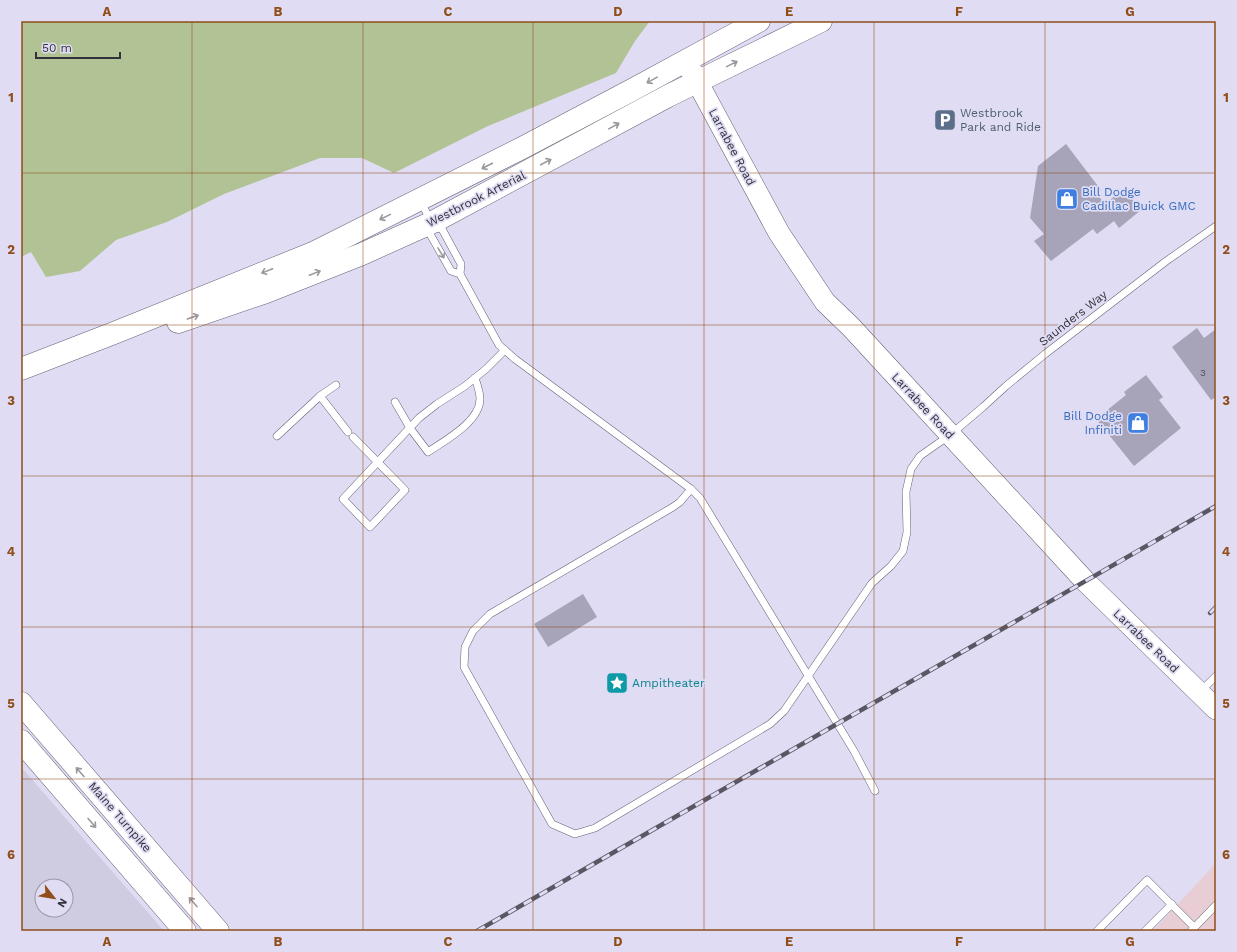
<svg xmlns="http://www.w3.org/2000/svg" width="1237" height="952" font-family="'Work Sans',sans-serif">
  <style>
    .commercial { fill: #e8ced4 }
    .industrial { fill: #cfcce1; fill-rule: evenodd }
    .green { fill: #b1c394 }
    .building { fill: #a7a4ba }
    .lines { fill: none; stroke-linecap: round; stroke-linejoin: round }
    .service-casing { stroke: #646275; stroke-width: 8 }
    .primary-casing { stroke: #646275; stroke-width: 22 }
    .trunk-casing { stroke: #646275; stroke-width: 23 }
    .motorway-casing { stroke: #646275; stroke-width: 23 }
    .service { stroke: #fff; stroke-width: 7 }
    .primary { stroke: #fff; stroke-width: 21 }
    .trunk { stroke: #fff; stroke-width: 22 }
    .motorway { stroke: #fff; stroke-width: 22 }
    .rail-casing { stroke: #595763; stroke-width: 4.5 }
    .rail { stroke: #dfdcf3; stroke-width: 3; stroke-dasharray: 9; stroke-linecap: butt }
    .oneway { stroke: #99989d }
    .grid { fill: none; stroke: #904e1a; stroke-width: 1; stroke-opacity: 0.55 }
    .labels { text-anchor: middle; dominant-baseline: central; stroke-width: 3.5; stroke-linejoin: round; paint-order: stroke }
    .number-label { font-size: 10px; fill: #504e5b }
    .service-label { font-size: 12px; fill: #4e5e75; stroke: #dfdcf3; text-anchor: start }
    .street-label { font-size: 12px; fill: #33323b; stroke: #dfdcf3 }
    .shop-label { font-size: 12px; fill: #366cbe; stroke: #dfdcf3; text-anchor: start }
    .culture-label { font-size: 12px; fill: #0d838f; stroke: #dfdcf3; text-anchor: start }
    .neatline { fill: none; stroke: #904e1a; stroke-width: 1.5 }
    .grid-label { font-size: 13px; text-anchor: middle; font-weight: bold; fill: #904e1a }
  </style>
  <rect width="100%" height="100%" fill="#dfdcf3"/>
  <polygon class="commercial" points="1216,863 1216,931 1153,931"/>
  <path class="industrial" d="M21,767L164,931H21ZM42,886H66V910H42Z"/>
  <polygon class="green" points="21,21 650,21 635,41 616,73 488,126 394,173 362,158 320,158 224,194 167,222 116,240 80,271 46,277 31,252 21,257"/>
  <g class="building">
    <polygon points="1066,144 1101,190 1096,193 1105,204 1124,189 1141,210 1119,228 1114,221 1097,234 1093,229 1051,261 1034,241 1044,234 1030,218 1038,166"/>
    <polygon points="1197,328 1204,338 1216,329 1216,397 1211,400 1172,347"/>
    <polygon points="1146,375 1163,397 1159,400 1181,428 1134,466 1096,419 1126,395 1124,392"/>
    <polygon points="583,594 597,617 548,647 534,624"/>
  </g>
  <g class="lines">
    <g class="service-casing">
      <g id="service">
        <polyline points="421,202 434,227 430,234 451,271 460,274"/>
        <polyline points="434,227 442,229 461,264 460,274 499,345 515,359 691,489 700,498 854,751 875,791"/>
        <polyline points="320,396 336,385"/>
        <path d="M395,402L410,428L428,452C444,441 480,422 480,399C480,392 477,384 475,378"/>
        <polyline points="277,436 320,396 348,432"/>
        <polyline points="353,437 405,490 370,527 343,499 419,418 437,404 465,386 486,369 505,350"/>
        <polyline points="691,489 680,502 673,507 490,614 473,631 465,647 464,667 552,824 575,834 595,828 770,724 784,711 872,583 891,566 903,551 907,532 906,492 911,469 920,456 950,435 983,407 1006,386 1045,354 1165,262 1216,226"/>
        <polyline points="1201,691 1216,676"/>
        <polyline points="1097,931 1147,880 1194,927"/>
        <polyline points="1145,931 1172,904"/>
        <polyline points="1191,931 1216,905"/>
      </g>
    </g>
    <g class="primary-casing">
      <polyline id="primary" points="686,61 779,233 825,302 851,327 1085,581 1216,709"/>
    </g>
    <g class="trunk-casing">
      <g id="trunk">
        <polyline points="178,322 266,292 362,254 433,222 668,96 821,21"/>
        <polyline points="21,369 114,333 313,253 522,148 632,90 759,21"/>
      </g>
    </g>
    <g class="motorway-casing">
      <g id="motorway">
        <polyline points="21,703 218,931"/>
        <polyline points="21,741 185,931"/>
      </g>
    </g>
    <use href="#service" class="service"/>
    <use href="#primary" class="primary"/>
    <use href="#trunk" class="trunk"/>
    <use href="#motorway" class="motorway"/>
    <g class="rail-casing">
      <g id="rail">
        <polyline points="1210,613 1216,607"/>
        <polyline points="477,931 1216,506"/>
      </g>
    </g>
    <use href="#rail" class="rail"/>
  </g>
  <defs><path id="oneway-shaft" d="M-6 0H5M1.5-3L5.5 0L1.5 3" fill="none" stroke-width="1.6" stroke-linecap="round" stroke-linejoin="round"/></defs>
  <g class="oneway">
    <use href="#oneway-shaft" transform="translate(732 64) rotate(-26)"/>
    <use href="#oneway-shaft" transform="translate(652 80) rotate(151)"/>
    <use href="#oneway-shaft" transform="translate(614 126) rotate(-29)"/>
    <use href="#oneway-shaft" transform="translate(546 162) rotate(-28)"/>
    <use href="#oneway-shaft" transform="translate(487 166) rotate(153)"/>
    <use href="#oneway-shaft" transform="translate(385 217) rotate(154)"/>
    <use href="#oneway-shaft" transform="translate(441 253) rotate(59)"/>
    <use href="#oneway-shaft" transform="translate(267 271) rotate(158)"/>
    <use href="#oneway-shaft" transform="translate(315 273) rotate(-22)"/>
    <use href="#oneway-shaft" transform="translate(193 317) rotate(-19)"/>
    <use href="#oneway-shaft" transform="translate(80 772) rotate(-131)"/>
    <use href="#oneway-shaft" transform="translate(92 823) rotate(49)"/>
    <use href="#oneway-shaft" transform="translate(193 902) rotate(-131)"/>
  </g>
  <path class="grid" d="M192,21V931M363,21V931M533,21V931M704,21V931M874,21V931M1045,21V931M21,173H1216M21,325H1216M21,476H1216M21,627H1216M21,779H1216"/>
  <defs>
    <g id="parking-square" transform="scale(1.15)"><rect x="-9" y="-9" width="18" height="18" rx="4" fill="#5c6f8a" stroke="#dfdcf3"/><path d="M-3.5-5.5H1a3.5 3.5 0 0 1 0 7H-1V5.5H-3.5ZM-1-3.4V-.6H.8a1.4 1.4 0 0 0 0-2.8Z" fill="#fff"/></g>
    <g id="shop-square" transform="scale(1.15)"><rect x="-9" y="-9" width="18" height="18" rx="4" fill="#3f7fe0" stroke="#dfdcf3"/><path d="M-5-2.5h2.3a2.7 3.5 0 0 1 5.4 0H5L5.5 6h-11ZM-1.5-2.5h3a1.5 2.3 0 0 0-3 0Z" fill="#fff"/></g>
    <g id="sight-square" transform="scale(1.15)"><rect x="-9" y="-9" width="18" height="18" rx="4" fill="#0f9aa8" stroke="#dfdcf3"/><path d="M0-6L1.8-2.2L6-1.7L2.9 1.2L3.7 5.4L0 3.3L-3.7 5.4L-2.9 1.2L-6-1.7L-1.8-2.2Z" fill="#fff"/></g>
  </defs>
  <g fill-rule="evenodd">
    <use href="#parking-square" x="945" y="120"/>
    <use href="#shop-square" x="1067" y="199"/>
    <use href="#shop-square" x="1138" y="423"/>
    <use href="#sight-square" x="617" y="683"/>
  </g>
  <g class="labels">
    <g class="number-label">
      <text x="1203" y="372">3</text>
    </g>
    <g class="service-label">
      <text x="960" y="113">Westbrook<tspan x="960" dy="14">Park and Ride</tspan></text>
    </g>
    <g class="street-label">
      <text transform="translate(732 147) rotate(62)">Larrabee Road</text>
      <text transform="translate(476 199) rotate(-27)">Westbrook Arterial</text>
      <text transform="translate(1073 318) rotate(-38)">Saunders Way</text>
      <text transform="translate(923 406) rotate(47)">Larrabee Road</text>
      <text transform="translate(1146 641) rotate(44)">Larrabee Road</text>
      <text transform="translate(120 817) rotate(49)">Maine Turnpike</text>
    </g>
    <g class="shop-label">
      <text x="1082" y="192">Bill Dodge<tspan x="1082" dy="14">Cadillac Buick GMC</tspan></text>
      <text x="1122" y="416" text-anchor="end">Bill Dodge<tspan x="1122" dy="14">Infiniti</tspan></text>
    </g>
    <g class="culture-label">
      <text x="632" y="683">Ampitheater</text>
    </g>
  </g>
  <rect width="1237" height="952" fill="none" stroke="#dfdcf3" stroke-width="44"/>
  <g transform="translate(54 898) rotate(121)"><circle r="19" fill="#dfdcf3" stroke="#9a98a9"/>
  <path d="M0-3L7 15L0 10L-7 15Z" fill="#904e1a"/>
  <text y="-6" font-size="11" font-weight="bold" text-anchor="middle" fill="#33323b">N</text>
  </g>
  <path d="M36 52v6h84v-6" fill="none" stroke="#33323b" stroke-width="2"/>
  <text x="42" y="52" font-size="12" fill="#33323b" stroke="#dfdcf3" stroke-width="3" paint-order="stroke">50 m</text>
  <rect x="22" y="22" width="1193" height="908" class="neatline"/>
  <g class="grid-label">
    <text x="107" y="16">A</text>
    <text x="278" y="16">B</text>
    <text x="448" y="16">C</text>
    <text x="618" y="16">D</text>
    <text x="789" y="16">E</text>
    <text x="959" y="16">F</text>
    <text x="1130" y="16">G</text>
    <text x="11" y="102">1</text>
    <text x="1226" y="102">1</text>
    <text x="11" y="254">2</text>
    <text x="1226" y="254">2</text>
    <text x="11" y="405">3</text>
    <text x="1226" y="405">3</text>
    <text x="11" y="556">4</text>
    <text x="1226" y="556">4</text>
    <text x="11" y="708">5</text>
    <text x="1226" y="708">5</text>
    <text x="11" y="859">6</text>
    <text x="1226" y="859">6</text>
    <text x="107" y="946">A</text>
    <text x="278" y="946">B</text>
    <text x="448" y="946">C</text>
    <text x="618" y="946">D</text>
    <text x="789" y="946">E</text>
    <text x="959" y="946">F</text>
    <text x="1130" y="946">G</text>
  </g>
</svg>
